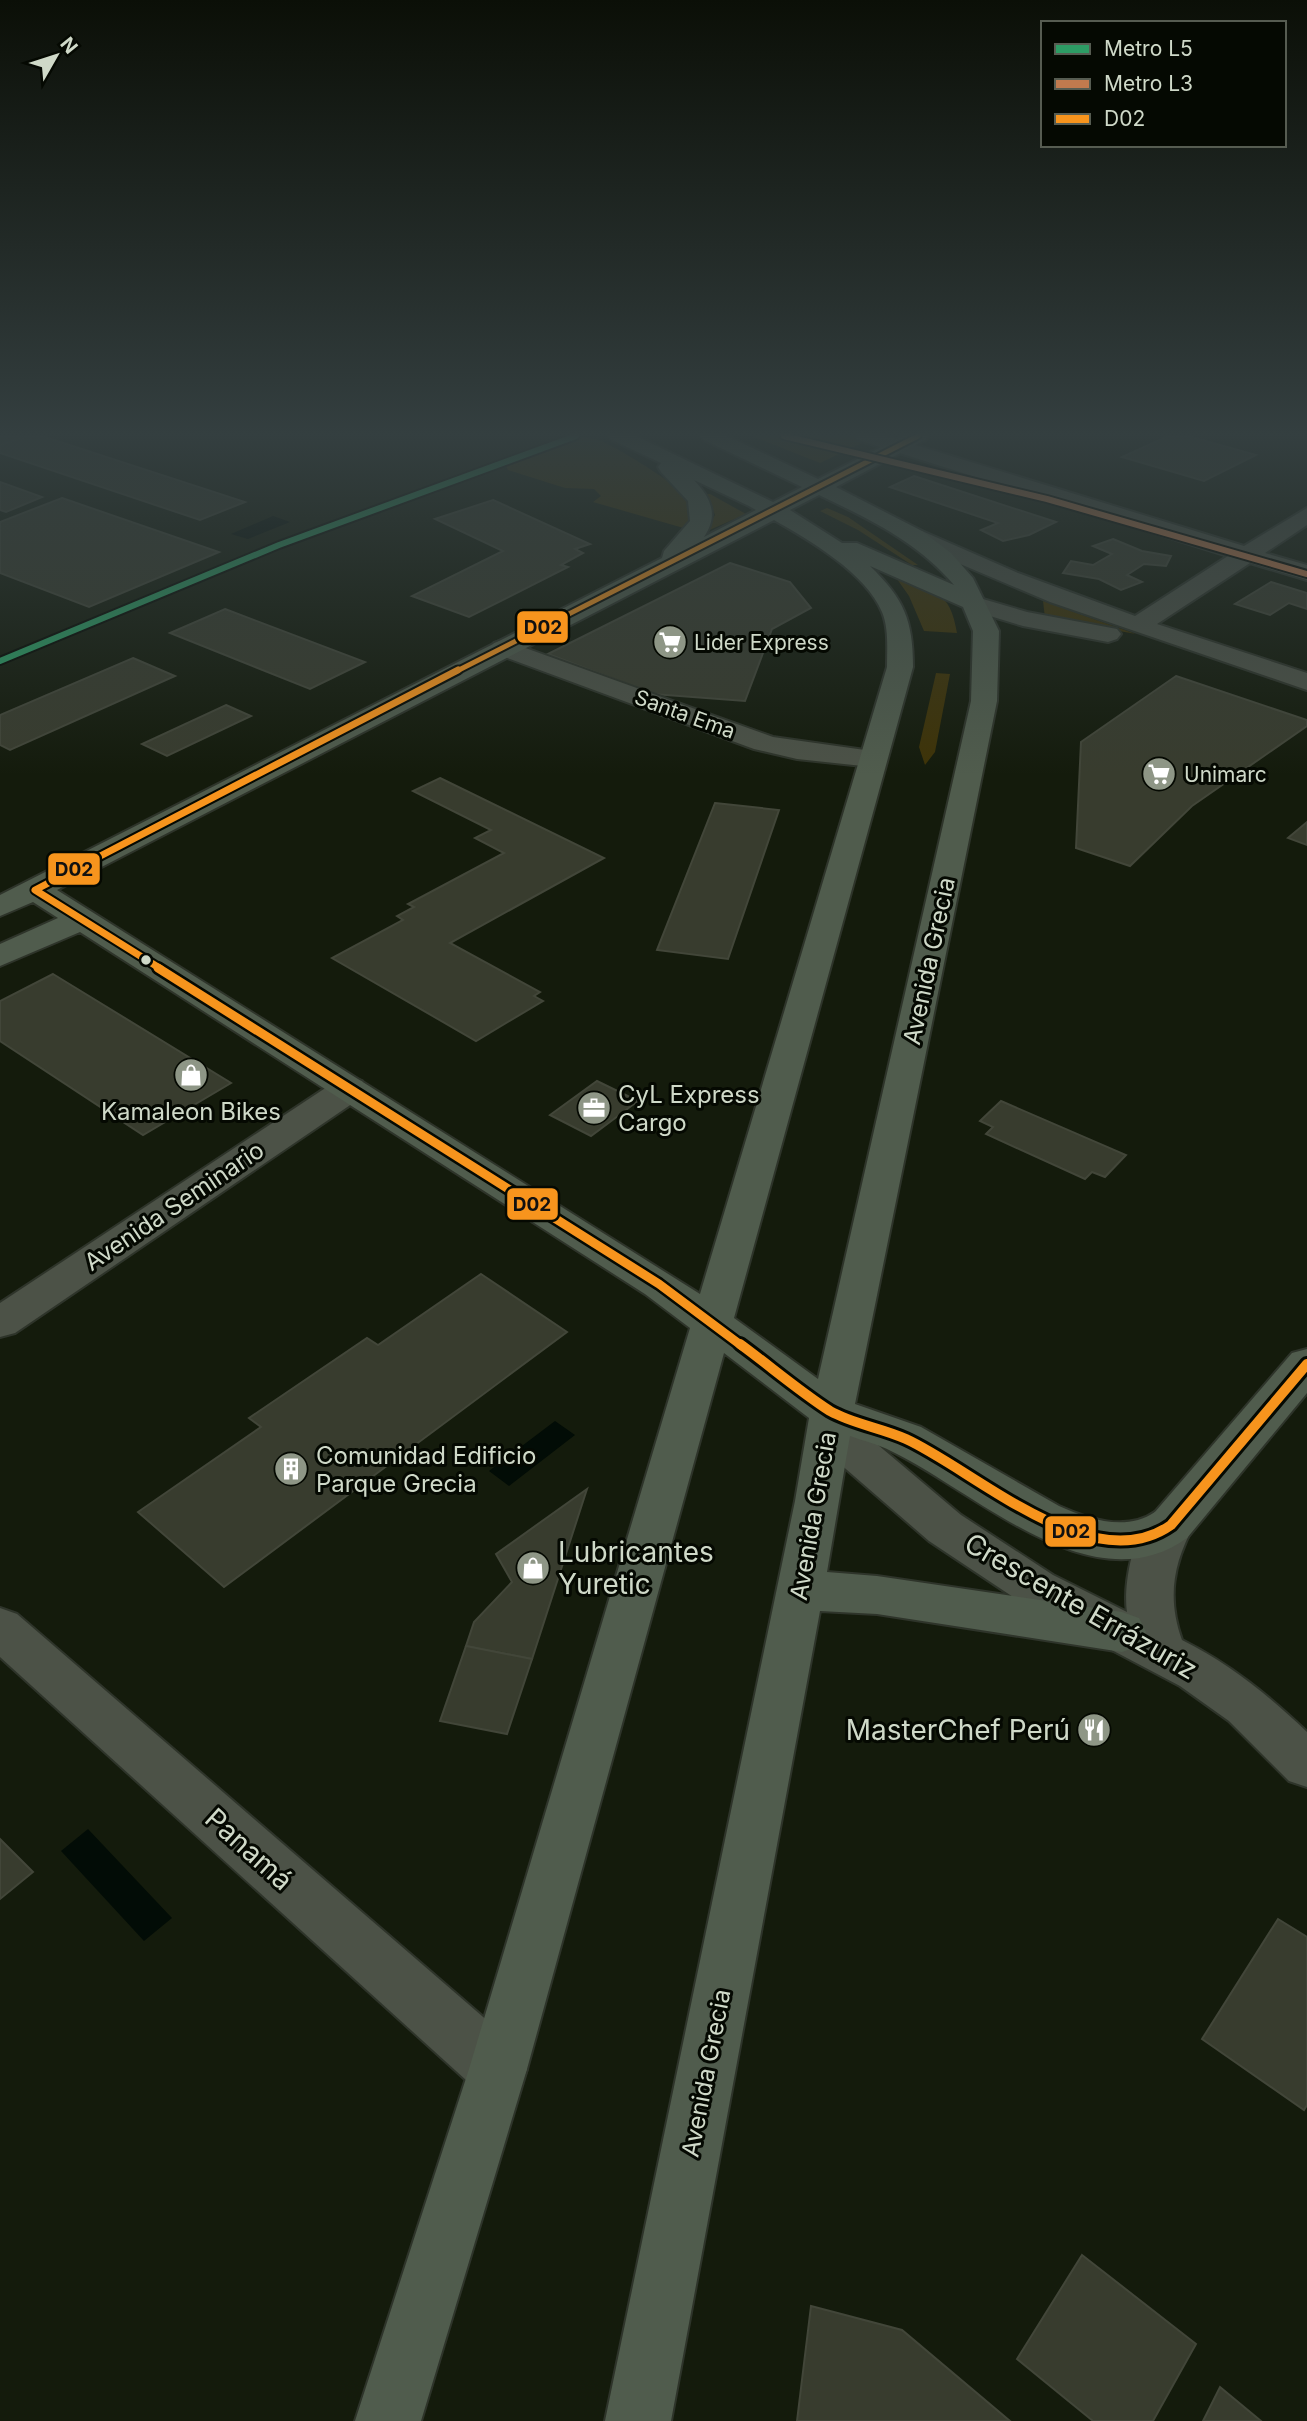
<svg xmlns="http://www.w3.org/2000/svg" width="1307" height="2421" font-family="Inter,sans-serif">
  <style>
    .green { fill: #3e3307 }
    .water { fill: #020c06 }
    .building { fill: #383c2e; stroke: #424639; stroke-width: 2 }
    .lines { fill: none; stroke-linecap: round; stroke-linejoin: round }
    .minor-casing { stroke: #2e342a; stroke-width: 4 }
    .major-casing { stroke: #2e342a; stroke-width: 4 }
    .minor { fill: #4c5247; fill-rule: evenodd }
    .major { fill: #505c4d; fill-rule: evenodd }
    .bus-1-far3-casing { stroke: #050902; stroke-width: 9 }
    .bus-1-far2-casing { stroke: #050902; stroke-width: 11 }
    .bus-1-far1-casing { stroke: #050902; stroke-width: 14 }
    .bus-1-casing { stroke: #050902; stroke-width: 16 }
    .bus-1-far3 { stroke: #f7941d; stroke-width: 5 }
    .bus-1-far2 { stroke: #f7941d; stroke-width: 7 }
    .bus-1-far1 { stroke: #f7941d; stroke-width: 9 }
    .bus-1 { stroke: #f7941d; stroke-width: 10 }
    .metro-1-casing { stroke: #050902; stroke-width: 10 }
    .metro-2-casing { stroke: #050902; stroke-width: 10 }
    .metro-1 { stroke: #2d9c64; stroke-width: 6 }
    .metro-2 { stroke: #c17a4e; stroke-width: 6 }
    .bus-dot { fill: #cfd9c8; stroke: #050902; stroke-width: 2.5 }
    .labels { text-anchor: middle; dominant-baseline: central; stroke-width: 6; stroke-linejoin: round; paint-order: stroke }
    .far-poi-label { font-size: 21px; fill: #cfd9c8; stroke: #050902; text-anchor: start }
    .far-street-label { font-size: 21px; fill: #cfd9c8; stroke: #050902 }
    .street-label { font-size: 24px; fill: #cfd9c8; stroke: #050902 }
    .poi-label { font-size: 24px; fill: #cfd9c8; stroke: #050902; text-anchor: start }
    .near-poi-label { font-size: 28px; fill: #cfd9c8; stroke: #050902; text-anchor: start }
    .near-street-label { font-size: 28px; fill: #cfd9c8; stroke: #050902 }
    .line-badge { stroke: #050902; stroke-width: 2.5 }
    .pale-badge-label { font-size: 19px; text-anchor: middle; font-weight: bold; fill: #111 }
  </style>
  <rect width="100%" height="100%" fill="#141b0c"/>
  <g class="green">
    <polygon points="752,436 877,436 820,463"/>
    <path d="M575,437C584,437 593,438 601,441C618,448 679,485 687,498C693,507 691,520 687,529L593,502L601,496L594,489L565,488L508,470L506,466Z"/>
    <polygon points="707,494 710,494 746,514 705,532 715,515"/>
    <polygon points="827,508 848,517 918,565 912,565 858,530 820,511"/>
    <path d="M897,579C934,591 950,590 957,633L924,631L909,596Z"/>
    <polygon points="1043,601 1136,634 1045,618"/>
    <polygon points="936,673 950,674 935,752 925,765 919,747"/>
  </g>
  <g class="water">
    <polygon points="273,516 290,522 248,539 231,534"/>
    <polygon points="555,1421 575,1435 509,1486 489,1471"/>
    <polygon points="88,1829 172,1918 144,1941 61,1851"/>
  </g>
  <g class="building">
    <polygon points="0,436 28,436 0,445"/>
    <polygon points="28,436 42,436 245,502 200,520 0,453 0,445"/>
    <polygon points="1168,436 1188,436 1256,455 1204,481 1122,457"/>
    <polygon points="914,476 1056,522 1029,535 1003,541 981,530 998,523 890,487"/>
    <polygon points="0,482 42,497 6,512 0,510"/>
    <polygon points="62,498 219,552 89,607 0,573 0,522"/>
    <polygon points="493,500 590,544 575,549 583,553 561,565 568,567 469,617 412,596 503,551 435,519"/>
    <polygon points="1113,539 1142,551 1171,556 1166,566 1144,564 1127,575 1142,582 1121,590 1099,579 1063,573 1071,561 1093,565 1112,554 1093,546"/>
    <polygon points="730,563 790,582 811,608 772,629 745,701 653,694 548,654"/>
    <polygon points="1271,582 1307,593 1307,609 1289,603 1270,615 1235,604"/>
    <polygon points="225,609 365,662 310,689 170,633"/>
    <polygon points="133,658 175,676 10,750 0,745 0,715"/>
    <polygon points="1176,676 1307,720 1307,726 1192,806 1130,866 1076,848 1081,742"/>
    <polygon points="226,705 251,716 167,756 142,744"/>
    <polygon points="440,778 604,858 450,943 540,992 534,996 543,1001 476,1041 332,958 403,920 397,916 414,907 408,904 504,853 475,838 491,830 413,791"/>
    <polygon points="715,803 779,810 728,959 657,950"/>
    <polygon points="1307,822 1307,845 1288,838"/>
    <polygon points="53,974 231,1083 143,1135 0,1041 0,1001"/>
    <polygon points="597,1081 638,1101 591,1136 550,1115"/>
    <polygon points="1001,1101 1126,1155 1105,1177 1092,1172 1085,1179 986,1134 993,1127 980,1121"/>
    <polygon points="481,1274 567,1332 224,1587 138,1512 261,1427 249,1418 367,1338 378,1345"/>
    <polygon points="587,1489 532,1659 466,1646 474,1622 512,1582 496,1554"/>
    <polygon points="466,1646 532,1659 507,1734 440,1721"/>
    <polygon points="0,1839 33,1872 0,1899"/>
    <polygon points="1278,1919 1307,1937 1307,2105 1304,2110 1202,2039"/>
    <polygon points="1082,2255 1196,2344 1153,2421 1093,2421 1017,2359"/>
    <polygon points="811,2306 902,2330 1010,2421 797,2421"/>
    <polygon points="1220,2387 1261,2421 1203,2421"/>
  </g>
  <g class="lines">
    <g class="minor-casing">
      <g id="minor">
        <polygon points="855,436 886,436 1244,546 1307,508 1307,525 1265,553 1307,565 1307,580 1250,563 1157,624 1307,673 1307,690 1050,602 906,541 903,536 906,531 922,531 1018,573 1135,616 1228,556 858,440"/>
        <polygon points="976,597 1027,612 1117,629 1121,634 1117,639 1108,642 1023,626 967,609 964,604 967,599"/>
        <polygon points="503,640 773,737 872,751 882,753 886,759 882,765 872,767 797,759 754,749 494,653 490,648 494,643"/>
        <polygon points="349,1078 362,1081 367,1089 362,1097 15,1333 0,1337 0,1303 336,1081"/>
        <path d="M832,1396L847,1401L871,1439L961,1515L1053,1575L1127,1612C1123,1586 1133,1529 1155,1512C1165,1505 1177,1509 1187,1512L1194,1525C1173,1564 1167,1598 1182,1640C1230,1664 1268,1695 1307,1732V1787L1289,1781L1229,1721L1180,1686L1019,1601L929,1541L839,1463L810,1412L817,1401Z"/>
        <polygon points="0,1608 17,1614 519,2048 527,2069 519,2090 498,2098 477,2090 0,1657"/>
      </g>
    </g>
    <g class="major-casing">
      <path id="major" d="M609,436H636L773,502L802,487L704,440L701,436H727L818,479L903,436H928L925,440L836,487L922,531L951,553L973,578L999,631L997,701L855,1404L921,1427L1059,1506C1088,1519 1126,1532 1155,1512L1292,1353L1307,1349V1393L1187,1538C1092,1607 974,1490 891,1451C878,1444 863,1441 850,1436L827,1572L877,1576L1122,1612L1139,1618L1146,1632L1139,1646L1122,1652L877,1614L820,1611L671,2421H605L795,1501L809,1418L724,1353L527,2069L421,2421H355L469,2069L690,1328L645,1294L80,932L0,966V944L58,918L33,902L0,916V895L662,558L664,551L690,521L688,501L661,472L658,467L661,463L612,440ZM694,480L749,506L756,510L704,537C719,515 711,498 694,480ZM819,495C869,519 918,542 954,585L857,543H842L790,510ZM774,520C809,540 866,573 882,612C889,629 887,649 887,667L700,1294L57,890ZM870,566L963,607L973,631L971,701L818,1379L734,1318L913,667C913,620 904,599 870,566Z"/>
    </g>
    <use href="#minor" class="minor"/>
    <use href="#major" class="major"/>
    <g class="bus-1-far3-casing">
      <polyline id="bus-1-far3" points="455,672 918,436"/>
    </g>
    <g class="bus-1-far2-casing">
      <polyline id="bus-1-far2" points="161,969 35,890 458,670"/>
    </g>
    <g class="bus-1-far1-casing">
      <polyline id="bus-1-far1" points="158,968 659,1284 742,1346"/>
    </g>
    <g class="bus-1-casing">
      <path id="bus-1" d="M740,1344C770,1366 799,1391 830,1411C853,1424 882,1428 906,1439C976,1471 1092,1581 1171,1525L1307,1364"/>
    </g>
    <use href="#bus-1-far3" class="bus-1-far3"/>
    <use href="#bus-1-far2" class="bus-1-far2"/>
    <use href="#bus-1-far1" class="bus-1-far1"/>
    <use href="#bus-1" class="bus-1"/>
    <g class="metro-1-casing">
      <polyline id="metro-1" points="0,661 279,545 576,436"/>
    </g>
    <g class="metro-2-casing">
      <polyline id="metro-2" points="784,436 1047,499 1307,574"/>
    </g>
    <use href="#metro-1" class="metro-1"/>
    <use href="#metro-2" class="metro-2"/>
  </g>
  <linearGradient id="sky" x2="0" y2="1"><stop stop-color="#0b0f07"/><stop offset="0.56" stop-color="#343f40"/><stop offset="1" stop-color="#343f40" stop-opacity="0"/></linearGradient>
  <rect width="1307" height="775" fill="url(#sky)"/>
  <defs>
    <g id="supermarket-disc" transform="scale(1.75)"><circle r="9.5" fill="#8e9686" stroke="#050902"/><path d="M-6-5.5h2.5l.6 2H6L4.5 2H-2.5L-4.4-4H-6ZM-1.5 3.2a1.3 1.3 0 1 0 .1 0ZM3 3.2a1.3 1.3 0 1 0 .1 0Z" fill="#fff"/></g>
    <g id="shop-disc" transform="scale(1.75)"><circle r="9.5" fill="#8e9686" stroke="#050902"/><path d="M-5-2.5h2.3a2.7 3.5 0 0 1 5.4 0H5L5.5 6h-11ZM-1.5-2.5h3a1.5 2.3 0 0 0-3 0Z" fill="#fff"/></g>
    <g id="office-disc" transform="scale(1.75)"><circle r="9.5" fill="#8e9686" stroke="#050902"/><path d="M-6-3h4V-5.5h4V-3h4V5H-6ZM-1-4.5V-3h2v-1.5ZM-6 0V1H6V0Z" fill="#fff"/></g>
    <g id="building-disc" transform="scale(1.75)"><circle r="9.5" fill="#8e9686" stroke="#050902"/><path d="M-4-6H4V6H1V3H-1V6H-4ZM-2.5-4.3h1.7v1.8h-1.7ZM.8-4.3h1.7v1.8H.8ZM-2.5-1h1.7V.8h-1.7ZM.8-1h1.7V.8H.8Z" fill="#fff"/></g>
    <g id="restaurant-disc" transform="scale(1.75)"><circle r="9.5" fill="#8e9686" stroke="#050902"/><path d="M-5-6h1v4h1v-4h1v4h1v-4h1v5L-1.5 .5V6h-2V.5L-5-1ZM5-6V6H3V1.5H1.5Q1.5-4 5-6Z" fill="#fff"/></g>
  </defs>
  <g fill-rule="evenodd">
    <use href="#supermarket-disc" x="670" y="642"/>
    <use href="#supermarket-disc" x="1159" y="774"/>
    <use href="#shop-disc" x="191" y="1075"/>
    <use href="#office-disc" x="594" y="1108"/>
    <use href="#building-disc" x="291" y="1469"/>
    <use href="#shop-disc" x="533" y="1568"/>
    <use href="#restaurant-disc" x="1094" y="1730"/>
  </g>
  <circle class="bus-dot" cx="146" cy="960" r="6"/>
  <g class="labels">
    <g class="far-poi-label">
      <text x="694" y="642">Lider Express</text>
      <text x="1184" y="774">Unimarc</text>
    </g>
    <g class="far-street-label">
      <text transform="translate(685 714) rotate(20)">Santa Ema</text>
    </g>
    <g class="street-label">
      <text transform="translate(929 961) rotate(-78)">Avenida Grecia</text>
      <text transform="translate(174 1206) rotate(-34)">Avenida Seminario</text>
      <text transform="translate(813 1516) rotate(-80)">Avenida Grecia</text>
      <text transform="translate(706 2073) rotate(-79)">Avenida Grecia</text>
    </g>
    <g class="poi-label">
      <text x="618" y="1094">CyL Express<tspan x="618" dy="28">Cargo</tspan></text>
      <text x="191" y="1111" text-anchor="middle">Kamaleon Bikes</text>
      <text x="316" y="1455">Comunidad Edificio<tspan x="316" dy="28">Parque Grecia</tspan></text>
    </g>
    <g class="near-poi-label">
      <text x="558" y="1552">Lubricantes<tspan x="558" dy="32">Yuretic</tspan></text>
      <text x="1070" y="1730" text-anchor="end">MasterChef Perú</text>
    </g>
    <g class="near-street-label">
      <text transform="translate(1081 1606) rotate(30)">Crescente Errázuriz</text>
      <text transform="translate(249 1849) rotate(42)">Panamá</text>
    </g>
  </g>
  <g class="line-badge">
    <rect x="516" y="610" width="53" height="34" rx="7" fill="#f7941d"/>
    <rect x="47" y="852" width="54" height="34" rx="7" fill="#f7941d"/>
    <rect x="506" y="1187" width="53" height="34" rx="7" fill="#f7941d"/>
    <rect x="1044" y="1515" width="53" height="33" rx="7" fill="#f7941d"/>
  </g>
  <g class="pale-badge-label">
    <text x="543" y="634">D02</text>
    <text x="74" y="876">D02</text>
    <text x="532" y="1211">D02</text>
    <text x="1071" y="1538">D02</text>
  </g>
  <rect x="1041" y="21" width="245" height="126" fill="#050902" stroke="#565c51" stroke-width="2"/>
  <rect x="1055" y="44" width="35" height="10" fill="#2d9c64" stroke="#565c51" stroke-width="2"/>
  <text x="1104" y="56" font-size="21" fill="#cfd9c8">Metro L5</text>
  <rect x="1055" y="79" width="35" height="10" fill="#c17a4e" stroke="#565c51" stroke-width="2"/>
  <text x="1104" y="91" font-size="21" fill="#cfd9c8">Metro L3</text>
  <rect x="1055" y="114" width="35" height="10" fill="#f7941d" stroke="#565c51" stroke-width="2"/>
  <text x="1104" y="126" font-size="21" fill="#cfd9c8">D02</text>
  <g transform="translate(56 56) rotate(51)" stroke="#050902" stroke-width="5" paint-order="stroke">
  <path d="M0-5L12 26L0 18L-12 26Z" fill="#cfd9c8"/>
  <text y="-10" font-size="19" font-weight="bold" text-anchor="middle" fill="#cfd9c8">N</text>
  </g>
</svg>
